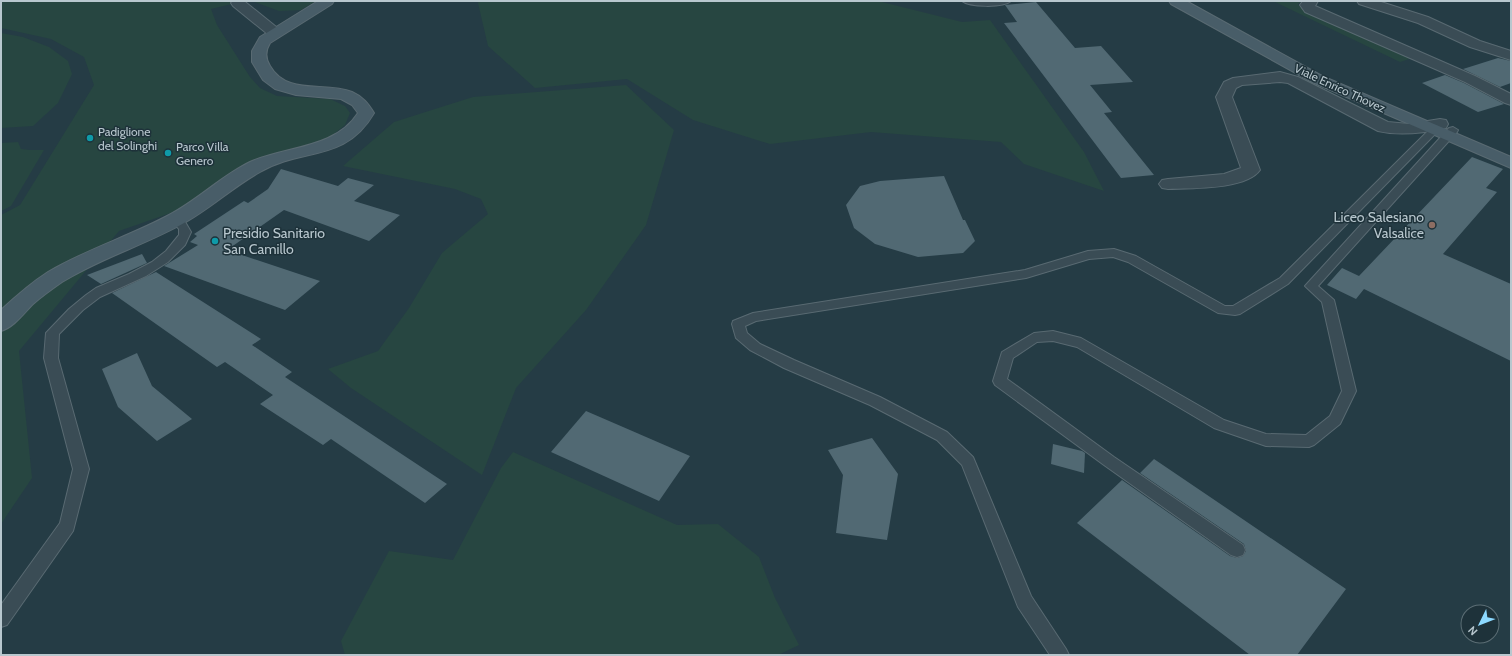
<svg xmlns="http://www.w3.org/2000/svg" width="1512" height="656" font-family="Cabin,sans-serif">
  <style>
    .green { fill: #274641 }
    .building { fill: #516973 }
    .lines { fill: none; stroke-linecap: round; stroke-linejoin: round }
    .lane-casing { stroke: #596a72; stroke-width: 2 }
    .street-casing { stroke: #596a72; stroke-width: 2 }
    .secondary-casing { stroke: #596a72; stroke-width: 2 }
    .lane { fill: #3a4c55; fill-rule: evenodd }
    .street { fill: #3a4c55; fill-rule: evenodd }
    .secondary { fill: #485d68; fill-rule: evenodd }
    .culture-dot { fill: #0f9aa8; stroke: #1e323a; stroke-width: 1.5 }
    .education-dot { fill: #8d6e63; stroke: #1e323a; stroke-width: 1.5 }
    .labels { text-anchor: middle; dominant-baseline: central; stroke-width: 3; stroke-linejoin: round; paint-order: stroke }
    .far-street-label { font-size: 12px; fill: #b8c7ce; stroke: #1e323a }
    .far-poi-label { font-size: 12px; fill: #b8c7ce; stroke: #1e323a; text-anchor: start }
    .poi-label { font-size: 14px; fill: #b8c7ce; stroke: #1e323a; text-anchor: end }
  </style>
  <rect width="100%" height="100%" fill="#253c45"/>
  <g class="green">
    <polygon points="1,1 244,1 211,9 217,25 250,77 260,88 277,96 330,99 345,106 350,113 345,125 330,137 304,146 188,207 119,231 19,351 32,478 1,524 1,215 20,205 94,85 84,57 51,39 1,28"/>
    <polygon points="252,1 316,1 301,10 279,11"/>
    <polygon points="479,1 878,1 962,22 990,20 1084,152 1104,191 1024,164 1001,142 871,132 770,144 693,120 627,79 535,88 488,46 478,3"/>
    <polygon points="1273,1 1302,1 1298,4 1299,6 1412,58 1400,62"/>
    <polygon points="1,33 23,37 49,47 68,61 72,74 58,103 33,126 1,128"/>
    <polygon points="626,85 674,130 646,225 586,310 516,388 482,475 351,388 328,369 378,351 409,308 442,253 488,214 481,199 455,189 343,166 394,122 473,97"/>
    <polygon points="18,142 21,149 30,150 44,150 11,206 1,211 1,143"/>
    <polygon points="513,452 677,525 718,524 759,557 775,598 799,645 778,655 345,655 341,641 389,551 453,560 501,468"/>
  </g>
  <g class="building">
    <polygon points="1036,2 1075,48 1101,46 1133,82 1090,85 1112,112 1104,113 1154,175 1121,178 1004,23 1017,22 1005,5"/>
    <polygon points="1498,58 1511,61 1511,83 1500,87 1463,69"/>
    <polygon points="1445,75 1464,83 1504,104 1478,112 1422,83"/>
    <polygon points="1472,157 1503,169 1486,188 1497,192 1443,254 1511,284 1511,361 1364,289 1356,299 1327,285 1342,268 1359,276"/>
    <polygon points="281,169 338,186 348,178 374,185 354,201 400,215 369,241 284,210 227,250 320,281 285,310 164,266 198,245 190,242 197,236 194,234 244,201 248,203 268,189"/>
    <polygon points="944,176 963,220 965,220 975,241 963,253 918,257 875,244 854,228 846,205 860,186 880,181"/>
    <polygon points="142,254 147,263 101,284 87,275"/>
    <polygon points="156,272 261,339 252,345 292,372 285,377 447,484 425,503 331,439 323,445 260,404 273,395 225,362 217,367 112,293"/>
    <polygon points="137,353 152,386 192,419 157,441 118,407 102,369"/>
    <polygon points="586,411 690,456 659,501 551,452"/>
    <polygon points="872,438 898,474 887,540 836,533 843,475 828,450"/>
    <polygon points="1053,444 1082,451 1085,453 1084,473 1051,464"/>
    <polygon points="1154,459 1346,589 1297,655 1250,655 1077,523 1122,480 1230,556 1237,558 1243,556 1246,551 1244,544 1140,473"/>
  </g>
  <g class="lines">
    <g class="lane-casing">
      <g id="lane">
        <path d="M962,1H1011C1003,8 969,7 962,1Z"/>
        <polygon points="1440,121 1443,122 1445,124 1443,126 1288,284 1240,314 1235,315 1218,313 1128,262 1113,257 1089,259 1026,278 756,321 745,326 747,333 760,344 794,360 880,397 947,432 973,457 1031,596 1066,649 1069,655 1050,655 1018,607 962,465 937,440 870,405 784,368 750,350 736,338 732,324 733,321 753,313 1025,270 1088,251 1114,249 1136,256 1225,306 1233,306 1280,278 1437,122"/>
        <polygon points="1453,127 1458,130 1457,132 1318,286 1334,300 1356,391 1340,424 1314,445 1309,447 1266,446 1214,428 1077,347 1053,341 1037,342 1013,358 1007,379 1114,457 1243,545 1245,550 1243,555 1237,557 1231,555 1104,465 995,385 993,381 1002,352 1034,333 1053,331 1081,338 1224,420 1266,434 1306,435 1330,416 1342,391 1322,302 1305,286 1449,128"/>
        <polygon points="176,216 184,220 191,232 185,245 168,262 146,276 100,297 83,310 59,334 58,358 89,469 73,531 7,625 1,627 1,605 60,523 73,469 44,358 46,333 69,309 86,295 96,288 129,274 152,262 166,251 179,235 179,229 170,219 172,217"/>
      </g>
    </g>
    <g class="street-casing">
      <g id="street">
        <polygon points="233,1 244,1 280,30 282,33 280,36 275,37 270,36 233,6 231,3"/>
        <polygon points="1303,1 1318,1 1315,6 1475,76 1511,94 1511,105 1505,103 1465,82 1305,12 1300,5"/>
        <polygon points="1357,1 1378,1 1428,17 1480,41 1511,51 1511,60 1470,47 1418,23 1359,4"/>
        <path d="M1280,72L1298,77L1388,122L1409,124L1440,119L1446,120L1448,124L1446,128C1424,133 1400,136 1378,131L1288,83L1280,82L1242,85L1236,88L1232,97L1260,170C1246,190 1191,188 1168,189L1162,188L1159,184L1162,180L1168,179L1224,174L1241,168L1216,97L1224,82L1233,78Z"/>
      </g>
    </g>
    <g class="secondary-casing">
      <g id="secondary">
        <path d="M318,1H334L332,4L270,43C265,51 265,58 270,66C287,96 325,81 352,92C363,97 368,103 374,113C345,163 303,147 260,172C233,187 211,208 184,223C145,245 101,258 62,282C52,289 42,296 33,304C23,314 14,327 1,331V310C16,296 31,283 48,272C87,249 130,236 169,215C198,200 221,176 250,162C286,146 335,149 358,113L352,105L341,99L296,95L275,89L263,80L252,62V51L260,37Z"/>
        <polygon points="1169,1 1186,1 1322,76 1511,157 1511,168 1312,82 1171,4"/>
      </g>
    </g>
    <use href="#lane" class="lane"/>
    <use href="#street" class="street"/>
    <use href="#secondary" class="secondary"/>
  </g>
  <g class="culture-dot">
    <circle cx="90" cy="138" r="4"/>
    <circle cx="168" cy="153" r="4"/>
    <circle cx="215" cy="241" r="4"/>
  </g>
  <circle class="education-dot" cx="1432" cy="225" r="4"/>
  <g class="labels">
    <g class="far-street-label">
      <text transform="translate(1340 88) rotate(25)">Viale Enrico Thovez</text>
    </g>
    <g class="far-poi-label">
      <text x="98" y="131">Padiglione<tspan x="98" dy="14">del Solinghi</tspan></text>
      <text x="176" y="146">Parco Villa<tspan x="176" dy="14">Genero</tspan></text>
    </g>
    <g class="poi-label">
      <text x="1424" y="217">Liceo Salesiano<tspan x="1424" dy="16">Valsalice</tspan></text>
      <text x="223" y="233" text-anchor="start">Presidio Sanitario<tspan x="223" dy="16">San Camillo</tspan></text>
    </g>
  </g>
  <rect width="1512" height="656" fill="none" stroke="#b8c7ce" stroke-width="4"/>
  <g transform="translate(1480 624) rotate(227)"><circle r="19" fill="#1e323a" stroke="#5c6e75"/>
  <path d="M0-3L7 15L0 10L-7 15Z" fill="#8cd9ff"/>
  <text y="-6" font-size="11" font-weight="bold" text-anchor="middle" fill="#b8c7ce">N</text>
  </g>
</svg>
